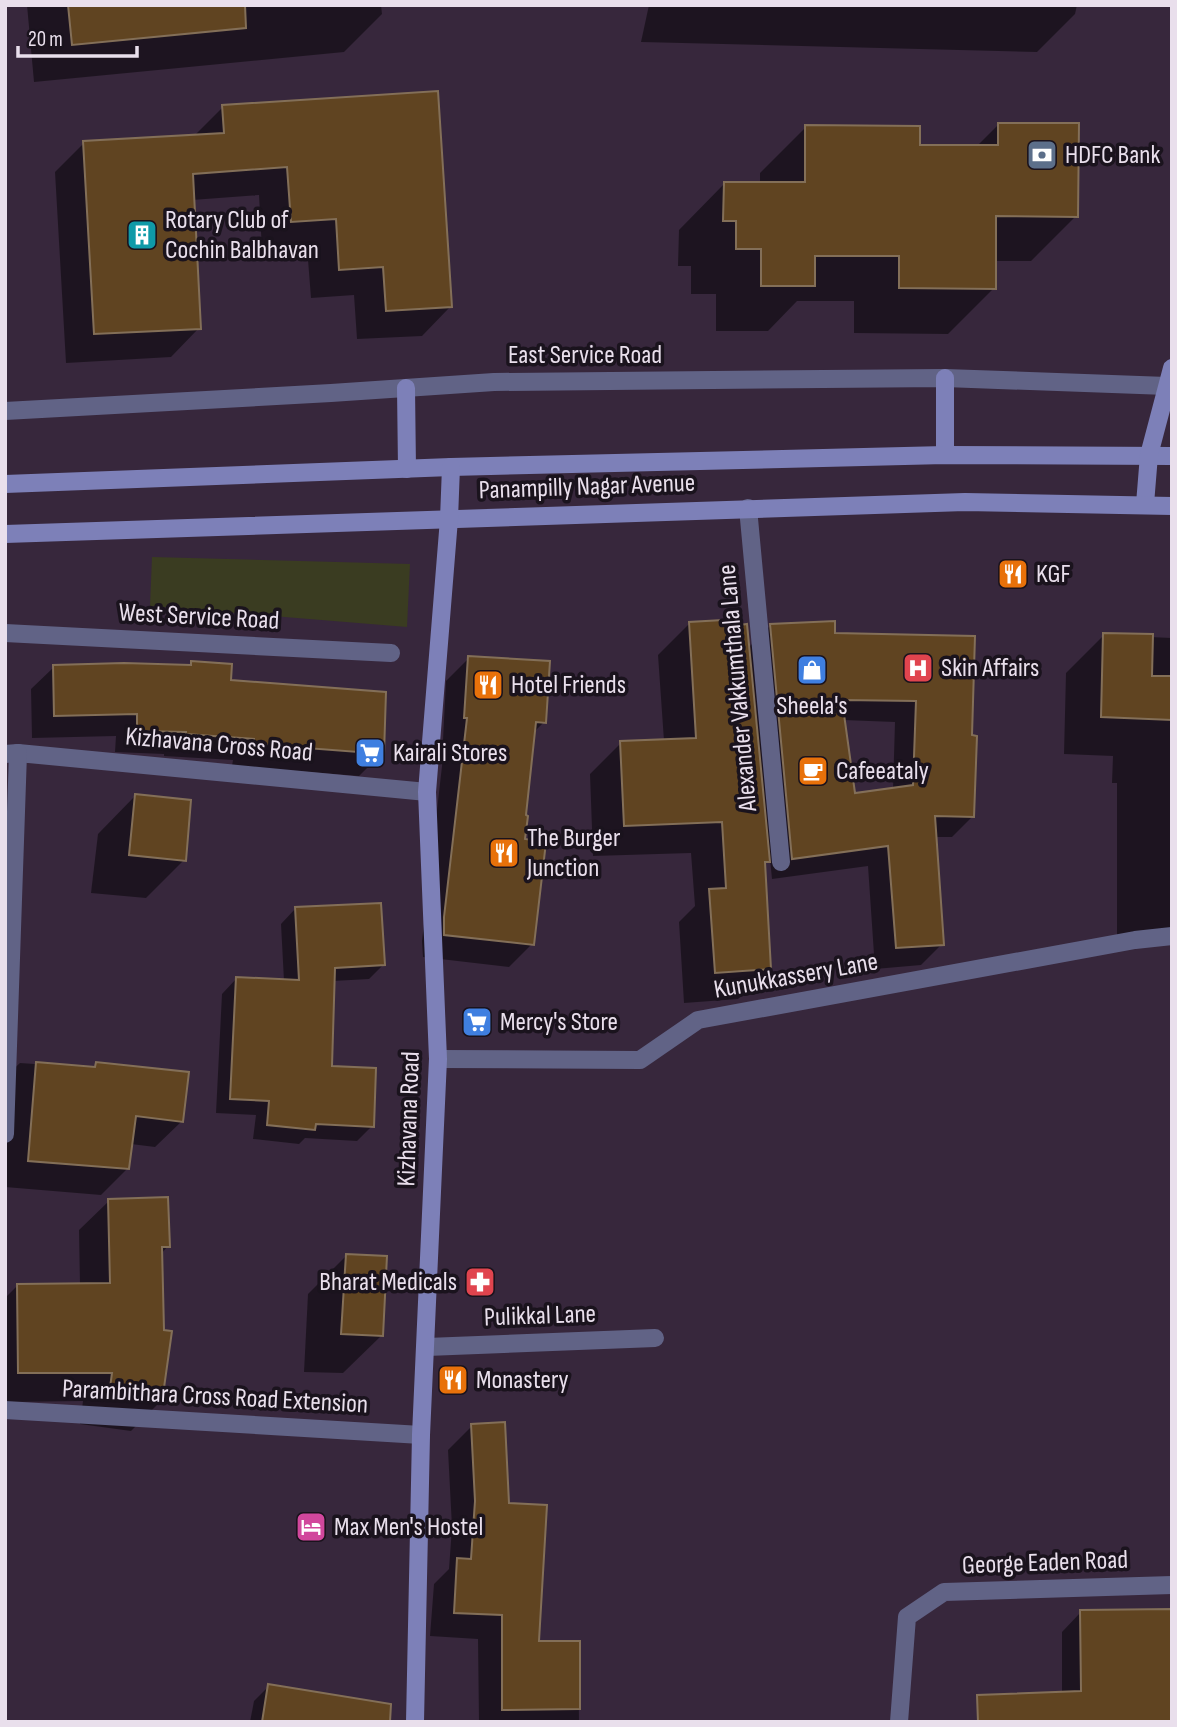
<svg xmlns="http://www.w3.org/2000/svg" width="1177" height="1727" font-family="'Sofia Sans Condensed',sans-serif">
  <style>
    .green { fill: #3a3c21 }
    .shadow { fill: #0007; fill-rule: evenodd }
    .building { fill: #604421; stroke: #836f58; stroke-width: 2; fill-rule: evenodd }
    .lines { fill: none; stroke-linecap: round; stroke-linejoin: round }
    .street { stroke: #616386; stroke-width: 18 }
    .secondary { stroke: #7d80b8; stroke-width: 18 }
    .labels { text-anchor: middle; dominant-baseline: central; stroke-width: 7; stroke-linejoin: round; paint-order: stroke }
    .poi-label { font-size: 26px; fill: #e9dfec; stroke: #1a131d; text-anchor: start }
    .street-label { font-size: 26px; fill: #e9dfec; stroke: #1a131d }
  </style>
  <rect width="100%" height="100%" fill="#37273c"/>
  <polygon class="green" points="152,557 410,564 407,627 150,606"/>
  <g class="shadow">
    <polygon points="27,5 381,5 382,14 344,52 34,82"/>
    <polygon points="649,5 1077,5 1075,14 1037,52 641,42"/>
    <polygon points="223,107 450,307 422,336 357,339 354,295 311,298 307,247 262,250 259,195 192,200 199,328 171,357 66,363 55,172 84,143 193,137"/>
    <polygon points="999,124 1076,216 1031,261 994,261 994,288 948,334 854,333 854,301 797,301 768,331 716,331 716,294 691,294 691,266 678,266 679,230 724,184 760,184 760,173 806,127 918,147 976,147"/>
    <path d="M689,624L748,648L771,625L834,635L971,737L973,816L952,837H935L942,944L921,965L875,969L868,866L772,879L770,859L763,866L770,968L738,999L684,1003L679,922L695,906L691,853L593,856L590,774L621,743L664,741L658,655ZM843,720L895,722L893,790L853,795Z"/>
    <polygon points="1104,635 1172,638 1172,944 1117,944 1117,783 1112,783 1113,756 1064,754 1066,673"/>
    <polygon points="469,658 544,722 533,733 523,840 532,944 509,967 423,957 422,941 445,740 443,740 446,681"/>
    <polygon points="192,663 229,682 382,753 359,776 232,766 233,760 164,756 164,754 115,752 116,736 32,738 31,689 54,667 188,667"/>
    <polygon points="135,796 184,860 146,898 91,893 98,834"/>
    <polygon points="295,909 383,965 369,979 333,981 330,1067 372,1126 357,1141 305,1138 299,1144 253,1139 256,1115 216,1113 222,994 236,979 284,981 281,924"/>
    <polygon points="20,1063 92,1068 96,1064 182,1121 155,1147 131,1144 128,1168 101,1195 5,1187 5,1077"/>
    <polygon points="109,1201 168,1246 161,1254 161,1401 131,1431 80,1424 83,1401 5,1402 5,1298 17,1286 80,1285 79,1230"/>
    <polygon points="346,1256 381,1336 343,1373 304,1372 308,1294"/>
    <polygon points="472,1426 507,1504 537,1643 578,1642 579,1722 479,1722 478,1639 430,1636 434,1584 449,1569 452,1527 448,1450"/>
    <polygon points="1081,1612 1172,1722 1062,1693 1062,1632"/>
    <polygon points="269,1686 329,1722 250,1722 254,1701"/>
  </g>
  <g class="building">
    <polygon points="68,5 245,5 246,28 72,45"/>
    <polygon points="438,91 452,307 386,311 383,267 339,270 336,219 291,222 287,167 193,174 201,329 94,334 83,141 224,133 222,105"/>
    <polygon points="998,123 1079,123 1078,217 996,216 996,289 899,288 899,256 815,256 815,286 761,286 761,249 736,249 736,221 723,221 724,182 805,182 805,125 920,126 920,145 998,145"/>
    <polygon points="740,619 740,625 747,624 770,862 765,862 771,969 715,973 709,889 726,888 722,822 624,826 620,741 696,738 689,622"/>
    <path d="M835,621V633L975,636L972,735L977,736L974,817L935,816L944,945L896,948L888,846L792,859L770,624ZM842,700L916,701L913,785L855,793Z"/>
    <polygon points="1103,633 1153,634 1152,676 1172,676 1172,720 1101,717"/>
    <polygon points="468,656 550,661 546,723 536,722 526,815 528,816 525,839 546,842 534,945 444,935 444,917 467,718 464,718"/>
    <polygon points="191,661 232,664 231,680 386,692 384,754 254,744 254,739 186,734 186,732 137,731 137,714 54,716 53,665 124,663 191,665"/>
    <polygon points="135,794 191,800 186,861 129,855"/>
    <polygon points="381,903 385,965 335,968 332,1066 376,1068 374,1127 316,1124 315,1130 267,1125 269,1101 230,1099 236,977 299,980 295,907"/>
    <polygon points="36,1062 95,1067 96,1062 189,1072 183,1122 136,1116 129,1169 28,1161"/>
    <polygon points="168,1197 170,1247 162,1247 164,1330 172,1331 162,1402 109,1395 112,1373 18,1373 17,1284 110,1283 108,1199"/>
    <polygon points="346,1254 387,1256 383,1336 341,1334"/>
    <polygon points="505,1422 509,1503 547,1505 539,1641 580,1641 580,1709 502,1710 502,1615 454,1613 457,1558 471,1559 475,1501 471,1424"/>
    <polygon points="1172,1609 1172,1722 978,1722 977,1695 1081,1691 1080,1610"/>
    <polygon points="268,1684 391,1704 390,1722 262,1722"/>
  </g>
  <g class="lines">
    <g class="street">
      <polyline points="5,411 331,393 494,382 945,378 1167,386"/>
      <polyline points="748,508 781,862"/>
      <polyline points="5,633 391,653"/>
      <polyline points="5,754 18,753 427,792"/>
      <polyline points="438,1059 640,1060 698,1020 1135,940 1172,936"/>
      <polyline points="5,1134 18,753"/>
      <polyline points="427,1347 655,1338"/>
      <polyline points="5,1410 421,1435"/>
      <polyline points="899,1722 907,1617 944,1592 1172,1585"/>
    </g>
    <g class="secondary">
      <polyline points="406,388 407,469"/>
      <polyline points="945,455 945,378"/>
      <polyline points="5,484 451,467 945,455 1172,456"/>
      <polyline points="1145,504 1149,455 1172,368"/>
      <polyline points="5,534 965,502 1172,506"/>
      <polyline points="415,1722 421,1435 438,1059 427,792 449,519 451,467"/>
    </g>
  </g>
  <defs>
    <g id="bank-square" transform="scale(1.575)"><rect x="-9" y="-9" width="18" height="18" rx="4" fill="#5c6f8a" stroke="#1a131d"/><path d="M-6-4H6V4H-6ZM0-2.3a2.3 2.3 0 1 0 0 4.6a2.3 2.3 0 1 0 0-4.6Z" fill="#fff"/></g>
    <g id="building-square" transform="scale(1.575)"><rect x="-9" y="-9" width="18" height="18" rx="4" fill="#0f9aa8" stroke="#1a131d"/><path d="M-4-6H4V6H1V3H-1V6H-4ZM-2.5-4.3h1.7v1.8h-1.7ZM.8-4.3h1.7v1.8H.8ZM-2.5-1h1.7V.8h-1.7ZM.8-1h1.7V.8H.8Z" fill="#fff"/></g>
    <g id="restaurant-square" transform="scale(1.575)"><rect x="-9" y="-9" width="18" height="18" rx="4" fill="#e8710a" stroke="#1a131d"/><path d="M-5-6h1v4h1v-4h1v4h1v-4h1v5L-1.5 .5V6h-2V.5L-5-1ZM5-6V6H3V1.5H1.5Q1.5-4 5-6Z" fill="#fff"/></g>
    <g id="hospital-square" transform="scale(1.575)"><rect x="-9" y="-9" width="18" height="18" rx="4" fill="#e0444e" stroke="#1a131d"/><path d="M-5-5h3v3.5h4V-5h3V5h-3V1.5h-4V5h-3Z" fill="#fff"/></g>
    <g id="shop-square" transform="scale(1.575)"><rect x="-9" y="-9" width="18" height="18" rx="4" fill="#3f7fe0" stroke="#1a131d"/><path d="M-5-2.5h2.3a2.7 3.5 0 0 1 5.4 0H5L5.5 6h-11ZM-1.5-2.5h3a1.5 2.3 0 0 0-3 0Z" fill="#fff"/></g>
    <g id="supermarket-square" transform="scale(1.575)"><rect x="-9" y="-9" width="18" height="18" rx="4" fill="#3f7fe0" stroke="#1a131d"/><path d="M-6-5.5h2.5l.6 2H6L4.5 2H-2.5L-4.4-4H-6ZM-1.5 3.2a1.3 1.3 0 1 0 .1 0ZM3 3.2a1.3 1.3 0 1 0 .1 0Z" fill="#fff"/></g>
    <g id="cafe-square" transform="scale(1.575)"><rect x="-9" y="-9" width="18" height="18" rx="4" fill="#e8710a" stroke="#1a131d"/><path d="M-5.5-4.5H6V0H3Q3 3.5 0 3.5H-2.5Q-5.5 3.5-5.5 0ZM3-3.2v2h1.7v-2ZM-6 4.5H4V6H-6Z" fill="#fff"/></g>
    <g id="pharmacy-square" transform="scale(1.575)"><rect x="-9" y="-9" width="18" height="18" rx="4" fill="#e0444e" stroke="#1a131d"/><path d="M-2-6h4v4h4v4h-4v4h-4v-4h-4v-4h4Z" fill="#fff"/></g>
    <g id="hotel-square" transform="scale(1.575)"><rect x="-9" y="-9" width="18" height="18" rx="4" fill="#d1479c" stroke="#1a131d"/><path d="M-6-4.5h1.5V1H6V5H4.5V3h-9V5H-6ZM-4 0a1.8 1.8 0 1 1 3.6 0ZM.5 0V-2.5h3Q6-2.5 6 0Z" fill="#fff"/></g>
  </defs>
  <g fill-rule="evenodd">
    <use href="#bank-square" x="1042" y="155"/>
    <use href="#building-square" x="142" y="235"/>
    <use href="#restaurant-square" x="1013" y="574"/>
    <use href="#hospital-square" x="918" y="668"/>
    <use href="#shop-square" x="812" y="670"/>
    <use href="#restaurant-square" x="488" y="685"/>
    <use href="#supermarket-square" x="370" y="753"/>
    <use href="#cafe-square" x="813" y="771"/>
    <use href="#restaurant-square" x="504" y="853"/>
    <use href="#supermarket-square" x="477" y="1022"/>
    <use href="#pharmacy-square" x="480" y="1282"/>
    <use href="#restaurant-square" x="453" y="1380"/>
    <use href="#hotel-square" x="311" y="1527"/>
  </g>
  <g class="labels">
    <g class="poi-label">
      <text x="1065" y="155">HDFC Bank</text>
      <text x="165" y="220">Rotary Club of<tspan x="165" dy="30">Cochin Balbhavan</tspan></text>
      <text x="1036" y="574">KGF</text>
      <text x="941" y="668">Skin Affairs</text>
      <text x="511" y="685">Hotel Friends</text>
      <text x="812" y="706" text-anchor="middle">Sheela's</text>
      <text x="393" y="753">Kairali Stores</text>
      <text x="836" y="771">Cafeeataly</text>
      <text x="527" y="838">The Burger<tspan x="527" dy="30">Junction</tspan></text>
      <text x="500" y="1022">Mercy's Store</text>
      <text x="457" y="1282" text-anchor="end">Bharat Medicals</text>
      <text x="476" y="1380">Monastery</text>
      <text x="334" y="1527">Max Men's Hostel</text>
    </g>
    <g class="street-label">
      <text x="585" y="355">East Service Road</text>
      <text transform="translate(587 487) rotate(-2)">Panampilly Nagar Avenue</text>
      <text transform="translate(199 617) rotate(3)">West Service Road</text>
      <text transform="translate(738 688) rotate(-95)">Alexander Vakkumthala Lane</text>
      <text transform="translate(219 745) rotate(5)">Kizhavana Cross Road</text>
      <text transform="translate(796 976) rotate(-10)">Kunukkassery Lane</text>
      <text transform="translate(409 1119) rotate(-88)">Kizhavana Road</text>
      <text transform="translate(540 1316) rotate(-2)">Pulikkal Lane</text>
      <text transform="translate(215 1397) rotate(3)">Parambithara Cross Road Extension</text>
      <text transform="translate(1045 1563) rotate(-2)">George Eaden Road</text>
    </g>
  </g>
  <rect width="1177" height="1727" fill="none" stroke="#e9dfec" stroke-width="14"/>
  <path d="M18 46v10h119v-10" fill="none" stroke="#e9dfec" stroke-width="3.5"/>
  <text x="28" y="46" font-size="21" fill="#e9dfec" stroke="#1a131d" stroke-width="5" paint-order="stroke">20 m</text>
</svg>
